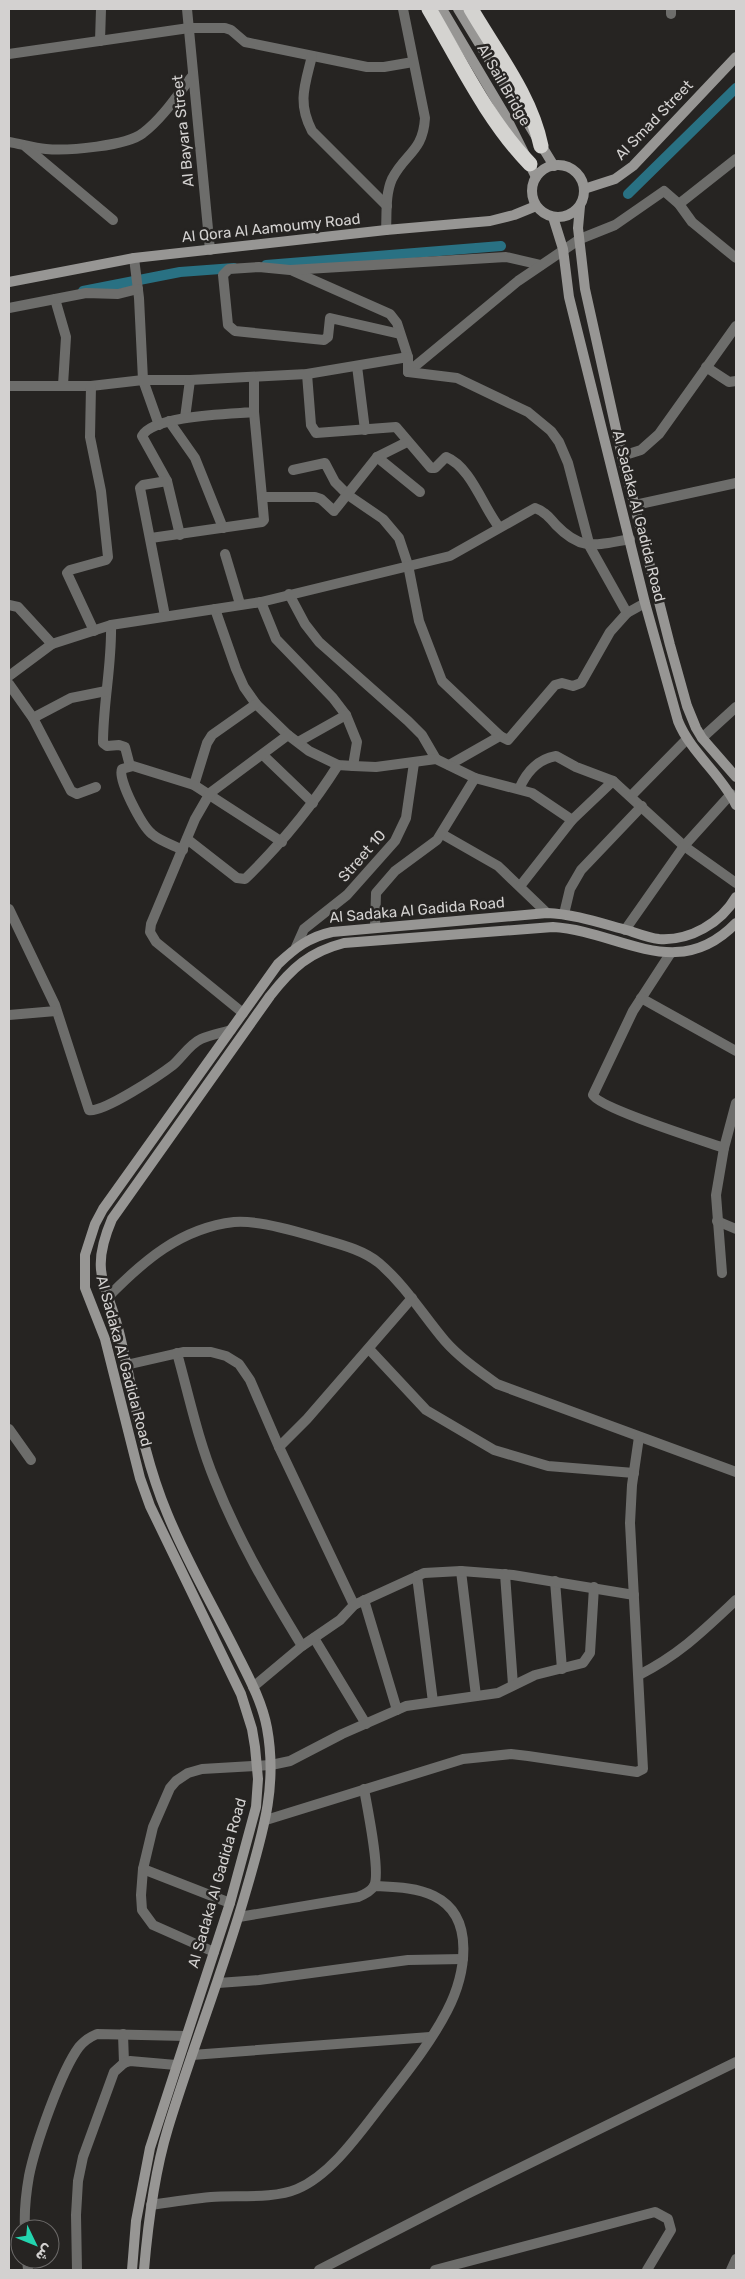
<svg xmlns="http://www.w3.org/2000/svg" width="745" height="2279" font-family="Rubik,'Noto Sans Arabic',sans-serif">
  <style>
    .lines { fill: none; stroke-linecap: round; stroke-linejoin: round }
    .canal { stroke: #297183; stroke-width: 10 }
    .street { stroke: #6d6d6b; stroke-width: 10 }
    .secondary { stroke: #979694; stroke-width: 10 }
    .highway { stroke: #d4d3d0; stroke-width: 15 }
    .labels { text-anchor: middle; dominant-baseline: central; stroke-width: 5; stroke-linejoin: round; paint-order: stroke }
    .street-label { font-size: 15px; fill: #d3d1d0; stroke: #262422 }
  </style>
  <rect width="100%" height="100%" fill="#262422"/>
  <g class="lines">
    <g class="canal">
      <polyline points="628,194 736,88"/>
      <polyline points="266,265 501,246"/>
      <polyline points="83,291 180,272 234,268"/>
    </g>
    <g class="street">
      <polyline points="187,9 210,250"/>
      <polyline points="671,9 671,14"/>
      <polyline points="100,41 101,9"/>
      <polyline points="9,54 189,28 225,28 231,30 245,42 367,67 384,67 413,62"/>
      <path d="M312,56C305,85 297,102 312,131L387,206"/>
      <path d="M9,142C21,144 34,148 46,149C68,151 127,146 143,133C163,118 178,94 193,75"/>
      <polyline points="26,147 113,220"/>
      <polyline points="679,204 736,159"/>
      <path d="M386,230C387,214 385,195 392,179C405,153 423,152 425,118L403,9"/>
      <polyline points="134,258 139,298 143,380 159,425"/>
      <polyline points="293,271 390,314 397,323 408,357"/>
      <polyline points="55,299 66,337 63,385"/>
      <polyline points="9,308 86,293 118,294 138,289"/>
      <polyline points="400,334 330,318 328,337 324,340 235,331 228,325 223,275 229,269 259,267 290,270 506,257 541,265"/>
      <polyline points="357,366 365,430"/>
      <polyline points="706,367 729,382 736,381"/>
      <polyline points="408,372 518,281 580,239 615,225 664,191 679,204 692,222 736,258"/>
      <path d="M307,374L311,425L316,433L396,427L431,468H435L446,457C471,467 483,507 499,527"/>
      <polyline points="9,386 91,386 143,380 190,380 307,374 408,357 408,372 457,378 528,412 551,431 559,442 568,463 590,547 627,613 610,632 581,683 573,686 562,683 555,685 508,740 500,736 449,765"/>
      <polyline points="91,386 90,437 101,491 108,557 106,560 70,570 67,573 94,631"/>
      <polyline points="254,412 262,497"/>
      <polyline points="185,418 190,380"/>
      <polyline points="169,421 195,458 223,528"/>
      <polyline points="622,456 641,450 659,434 736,326"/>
      <polyline points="377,457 420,492"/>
      <polyline points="293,470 325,463 335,482 348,495 383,519 399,538 408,565 419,621 442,681 500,736"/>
      <polyline points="635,505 736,483"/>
      <path d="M180,535L167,481L142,436C153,415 231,414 254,412V377"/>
      <polyline points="151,538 262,522 264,520 262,497 315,497 321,499 334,511 377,457 407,442"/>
      <polyline points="225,554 240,604"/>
      <polyline points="289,594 305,624 319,642 408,721 422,735 436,759"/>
      <polyline points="261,602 276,639 333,698 346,715 357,742 353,766"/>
      <polyline points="9,605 18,607 52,644"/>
      <polyline points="215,609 236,669 244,687 256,704 288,735 309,751 338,765 353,766 376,767 436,759 475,778 532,793 572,820"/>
      <polyline points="627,613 645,603"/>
      <polyline points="165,616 140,488 143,485 167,481"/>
      <path d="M111,625C112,665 103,703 103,743L107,746L119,745L125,747L130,766"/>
      <path d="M9,676L52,644L111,625L261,602L450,556L535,508C544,511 550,518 556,525C582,552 596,545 630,539"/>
      <polyline points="9,684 33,718 71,791 77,794 96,787"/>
      <polyline points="33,718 71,698 106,691"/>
      <polyline points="702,738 736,707"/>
      <polyline points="298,742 346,715"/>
      <polyline points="263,755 313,803"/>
      <polyline points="194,785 207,743 212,735 256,704"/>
      <path d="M519,789C526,773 538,759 556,756L576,767L613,781"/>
      <polyline points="631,796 687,739"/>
      <polyline points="442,834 498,866 547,913"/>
      <path d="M187,839L237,878L245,879C281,844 311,808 338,765"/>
      <path d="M183,850C173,845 160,841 152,834C142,826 117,779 122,769L133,766L194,785L282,842"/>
      <polyline points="521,885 572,820 613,781 684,846 736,883"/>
      <path d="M9,909L55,1005L89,1110C103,1113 160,1075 173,1065C182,1057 190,1044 201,1039C210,1035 221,1033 231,1030"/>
      <polyline points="564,914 570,889 581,870 642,806"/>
      <polyline points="375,928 376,893 395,871 437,840 475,778"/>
      <polyline points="625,930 684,846 731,794"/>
      <polyline points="296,947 304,929 347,895 395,841 406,818 414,763"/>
      <path d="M670,954L633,1011L593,1095C599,1108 704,1141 724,1148"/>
      <polyline points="641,998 736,1051"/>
      <polyline points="243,1013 156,942 150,932 151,924 195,819 210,793 288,735"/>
      <polyline points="9,1015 56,1011"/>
      <polyline points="717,1221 736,1229"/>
      <polyline points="722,1273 716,1195 724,1148 736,1103"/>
      <path d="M107,1298C143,1261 181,1228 234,1222C255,1220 292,1230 312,1236C334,1243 361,1248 379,1263C405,1285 423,1315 445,1341C460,1358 479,1371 497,1384L736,1472"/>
      <polyline points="369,1349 426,1410 494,1450 548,1466 634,1473"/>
      <path d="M177,1353C189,1396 198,1440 215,1481C238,1539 269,1592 302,1646"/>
      <polyline points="126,1365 183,1352 211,1352 226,1356 239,1364 250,1380 279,1447 354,1605"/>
      <polyline points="9,1429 31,1460"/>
      <polyline points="279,1447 307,1419 412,1298"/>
      <polyline points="461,1571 476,1696"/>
      <polyline points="505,1574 513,1685"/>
      <polyline points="417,1576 433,1702"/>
      <polyline points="555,1581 562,1669"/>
      <polyline points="364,1600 397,1710"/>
      <polyline points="314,1638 366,1724"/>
      <path d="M639,1675C680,1654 703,1631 736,1600"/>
      <polyline points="253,1687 302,1646 340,1620 354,1605 424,1573 461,1571 513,1575 634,1595"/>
      <polyline points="266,1820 463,1759 511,1754 528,1756 637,1772 643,1769 630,1523 632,1485 639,1437"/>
      <polyline points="143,1869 230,1903"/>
      <path d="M239,1917L358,1897C363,1895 371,1891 374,1886C381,1873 367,1806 364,1789"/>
      <polyline points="214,1952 153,1925 142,1910 141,1895 143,1869 153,1827 170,1788 176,1781 188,1773 202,1769 271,1765 290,1761 342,1734 406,1706 498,1693 535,1675 583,1663 590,1653 594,1587"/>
      <polyline points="218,1983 259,1980 408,1960 463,1959"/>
      <polyline points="123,2034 124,2063"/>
      <polyline points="192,2055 430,2037"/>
      <path d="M151,2205C171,2202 191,2199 211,2197C236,2195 274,2199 297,2189C333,2174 363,2128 387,2098C408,2071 431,2042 447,2011C465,1976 477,1917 434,1896C416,1887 394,1887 374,1886"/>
      <path d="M25,2229C24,2211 26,2193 29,2176C35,2146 61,2071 79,2047C84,2041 90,2037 97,2034L186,2036"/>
      <polyline points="27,2259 28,2270"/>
      <polyline points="77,2270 76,2215 78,2181 83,2157 114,2072 124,2063 130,2061 176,2065"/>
      <polyline points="319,2270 467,2194 736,2062"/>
      <polyline points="435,2270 655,2212 668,2219 671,2230 647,2270"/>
      <polyline points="731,2270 736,2259"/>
    </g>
    <g class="secondary">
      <polyline points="442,9 505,115 536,177"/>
      <polyline points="458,9 554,166"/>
      <circle cx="558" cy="191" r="26"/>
      <polyline points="584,189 615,179 633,166 736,57"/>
      <polyline points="580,206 578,228 585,289 622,456 670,645 687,706 696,728 702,738 736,777"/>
      <path d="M553,217L563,249L569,297L645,603L678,721C691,753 721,774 736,805"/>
      <polyline points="9,282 134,258 386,230 490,221 514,215 536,206"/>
      <path d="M132,2270L136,2221L150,2148L230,1903L256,1807L258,1779L255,1747L252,1729L241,1694L150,1506L140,1478L105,1339L85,1288V1255L95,1224L103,1209L278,964C295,948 309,937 332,932L547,913C575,914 603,924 630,931C639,934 650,938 659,939C690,941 721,923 736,897"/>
      <path d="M144,2270C148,2223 154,2174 168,2128C192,2049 223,1972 246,1891C262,1835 278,1788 267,1728C262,1701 248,1676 236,1652C213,1606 186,1560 167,1513C143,1456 134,1395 120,1336C108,1284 88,1275 112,1219L270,996C292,968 309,952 344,943L553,927C620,931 677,984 736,923"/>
    </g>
    <g class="highway">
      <path d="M429,9C459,60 488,121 530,164"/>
      <path d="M471,9C496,52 531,96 541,146"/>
    </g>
  </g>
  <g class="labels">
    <g class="street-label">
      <text transform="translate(504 85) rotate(60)">Al Sail Bridge</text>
      <text transform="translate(654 120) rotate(-46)">Al Smad Street</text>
      <text transform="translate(183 131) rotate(-96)">Al Bayara Street</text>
      <text transform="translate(271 228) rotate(-6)">Al Qora Al Aamoumy Road</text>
      <text transform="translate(639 516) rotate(76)">Al Sadaka Al Gadida Road</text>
      <text transform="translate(362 856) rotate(-49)">Street 10</text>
      <text transform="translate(417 910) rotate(-5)">Al Sadaka Al Gadida Road</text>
      <text transform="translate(124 1361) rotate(75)">Al Sadaka Al Gadida Road</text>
      <text transform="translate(217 1883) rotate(-74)">Al Sadaka Al Gadida Road</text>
    </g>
  </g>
  <rect width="745" height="2279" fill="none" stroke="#d3d1d0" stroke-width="20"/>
  <g transform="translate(35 2244) rotate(133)"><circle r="24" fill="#262422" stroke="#6b6968"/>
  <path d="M0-4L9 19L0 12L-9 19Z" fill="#23d5af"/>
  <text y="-8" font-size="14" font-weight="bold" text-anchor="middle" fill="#d3d1d0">ش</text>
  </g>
</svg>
